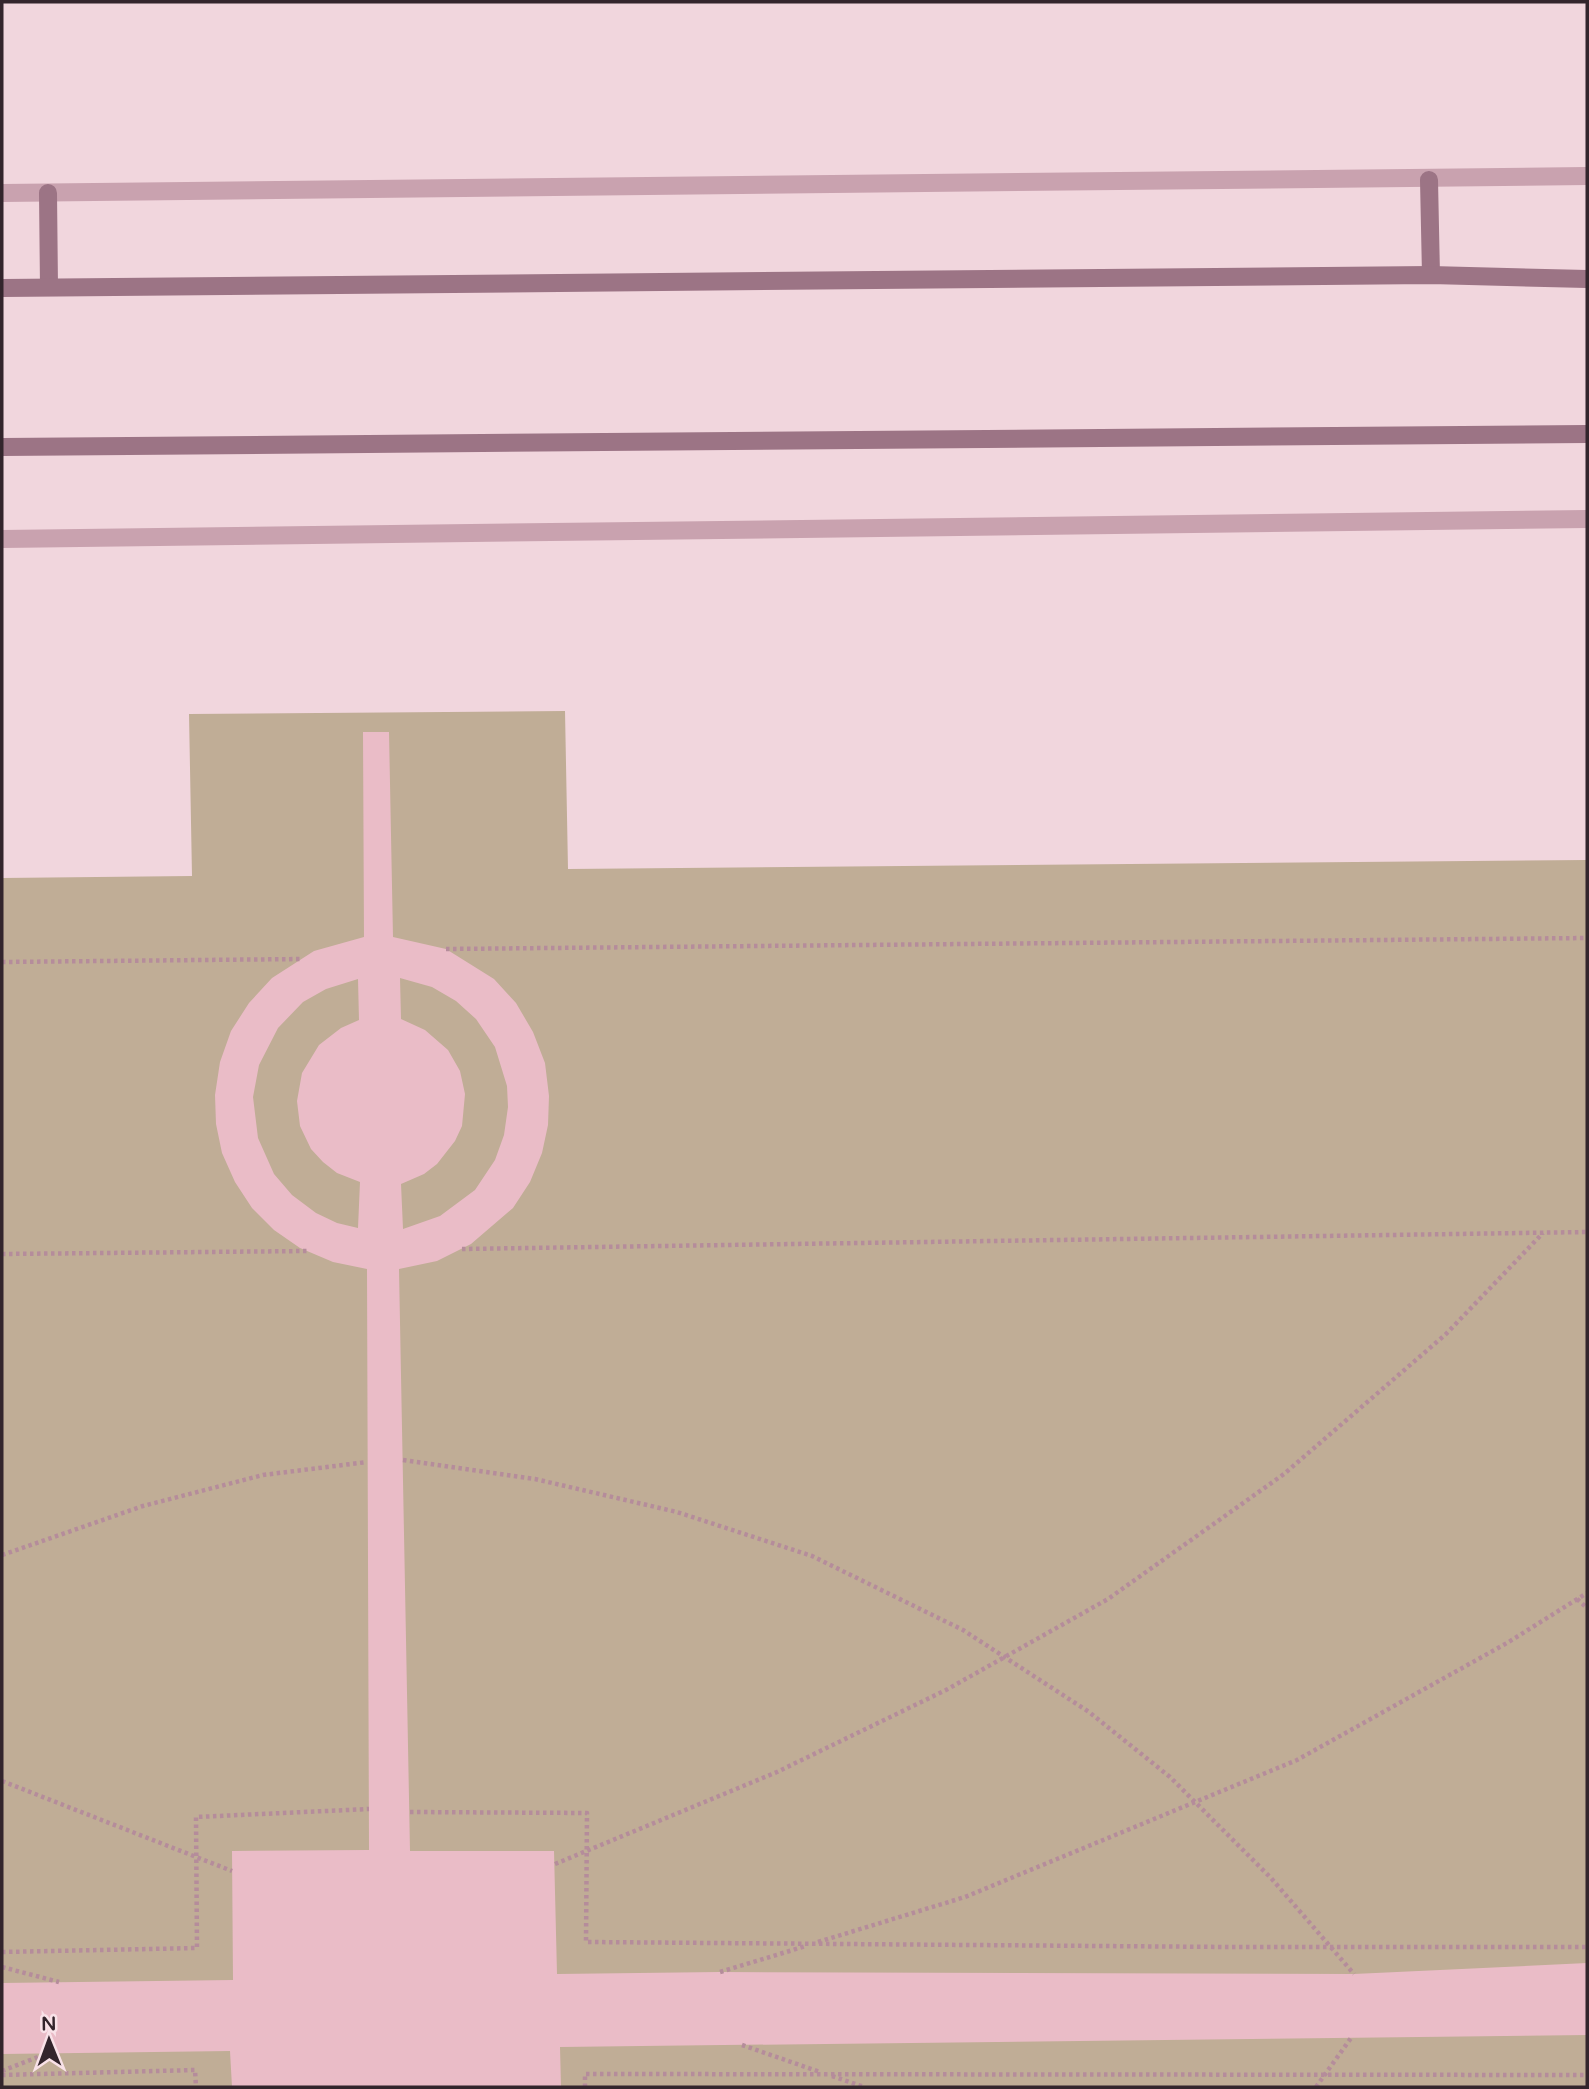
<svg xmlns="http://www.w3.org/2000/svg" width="1589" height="2089" font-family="'Varela Round',sans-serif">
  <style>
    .green { fill: #c0ad96 }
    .plaza { fill: #eabcc7; fill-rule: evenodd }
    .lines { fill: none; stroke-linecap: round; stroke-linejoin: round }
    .path { stroke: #b58c9b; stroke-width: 4.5; stroke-dasharray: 3.5 3.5; stroke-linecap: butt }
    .tertiary { stroke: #c9a2af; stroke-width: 18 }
    .secondary { stroke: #9c7485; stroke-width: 18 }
  </style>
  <rect width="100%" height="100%" fill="#f1d6dd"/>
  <polygon class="green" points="565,711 568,869 1587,860 1587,2087 2,2087 2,878 192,876 189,714"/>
  <path class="plaza" d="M363,732H389L393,937L446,949L494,979L516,1003L533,1032L545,1063L549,1096L548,1125L542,1153L530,1182L513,1208L471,1244L437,1261L399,1269L410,1851H554L557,1974L720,1972L1354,1974L1587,1963V2035L560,2047L561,2087H232L230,2051L2,2054V1983L233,1980L232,1851L369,1850L367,1269L333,1262L300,1248L274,1230L252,1208L235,1182L222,1153L216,1124L215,1095L220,1062L231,1031L249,1003L272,978L314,951L364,937ZM400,978L432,987L456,1001L476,1019L495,1047L507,1086L508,1107L504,1135L495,1160L475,1190L440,1216L403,1229L401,1184L424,1174L437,1164L455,1141L462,1126L465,1094L460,1071L448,1050L425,1030L401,1019ZM358,979L359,1020L341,1028L319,1045L302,1073L297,1101L300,1126L311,1149L323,1162L337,1173L360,1182L358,1228L337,1223L316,1213L292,1195L274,1174L258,1138L253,1097L259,1065L278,1028L303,1002L326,989Z"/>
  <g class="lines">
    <g class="path">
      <polyline points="446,949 1587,938"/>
      <polyline points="2,962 302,959"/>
      <polyline points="462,1249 1587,1232"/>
      <polyline points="2,1254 307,1251"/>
      <polyline points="403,1460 535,1479 677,1512 812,1556 963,1630 1089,1712 1170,1777 1271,1878 1354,1974"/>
      <polyline points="2,1555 143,1506 263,1475 367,1462"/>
      <polyline points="1577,1599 1587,1608"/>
      <polyline points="2,1781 232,1871"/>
      <polyline points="410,1812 587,1813 586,1942 1228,1947 1587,1947"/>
      <polyline points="555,1864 777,1772 946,1690 1108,1599 1284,1474 1446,1334 1543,1233"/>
      <polyline points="818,1942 965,1897 1297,1760 1507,1643 1587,1593"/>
      <polyline points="2,1952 197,1948 196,1817 369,1809"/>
      <polyline points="2,1967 59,1982"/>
      <polyline points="720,1972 806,1946"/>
      <polyline points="742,2045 820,2072"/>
      <polyline points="2,2071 48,2053"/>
      <polyline points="2,2075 195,2070 196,2087"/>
      <polyline points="832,2076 864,2087"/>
      <polyline points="585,2087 585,2074 1587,2075"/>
      <polyline points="1316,2087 1351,2038"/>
    </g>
    <g class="tertiary">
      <polyline points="2,193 1587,176"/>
      <polyline points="2,539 1587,519"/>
    </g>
    <g class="secondary">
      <polyline points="1429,180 1431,275"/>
      <polyline points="48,193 49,287"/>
      <polyline points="2,288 1431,275 1587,279"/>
      <polyline points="2,447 1587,434"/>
    </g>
  </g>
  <rect width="1589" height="2089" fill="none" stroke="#33252c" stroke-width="7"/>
  <g transform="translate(49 2040) rotate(359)" stroke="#f9e2e8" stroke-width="5" paint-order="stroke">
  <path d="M0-5L12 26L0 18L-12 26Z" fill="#33252c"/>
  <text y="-10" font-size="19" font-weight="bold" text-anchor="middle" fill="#33252c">N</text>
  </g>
</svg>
